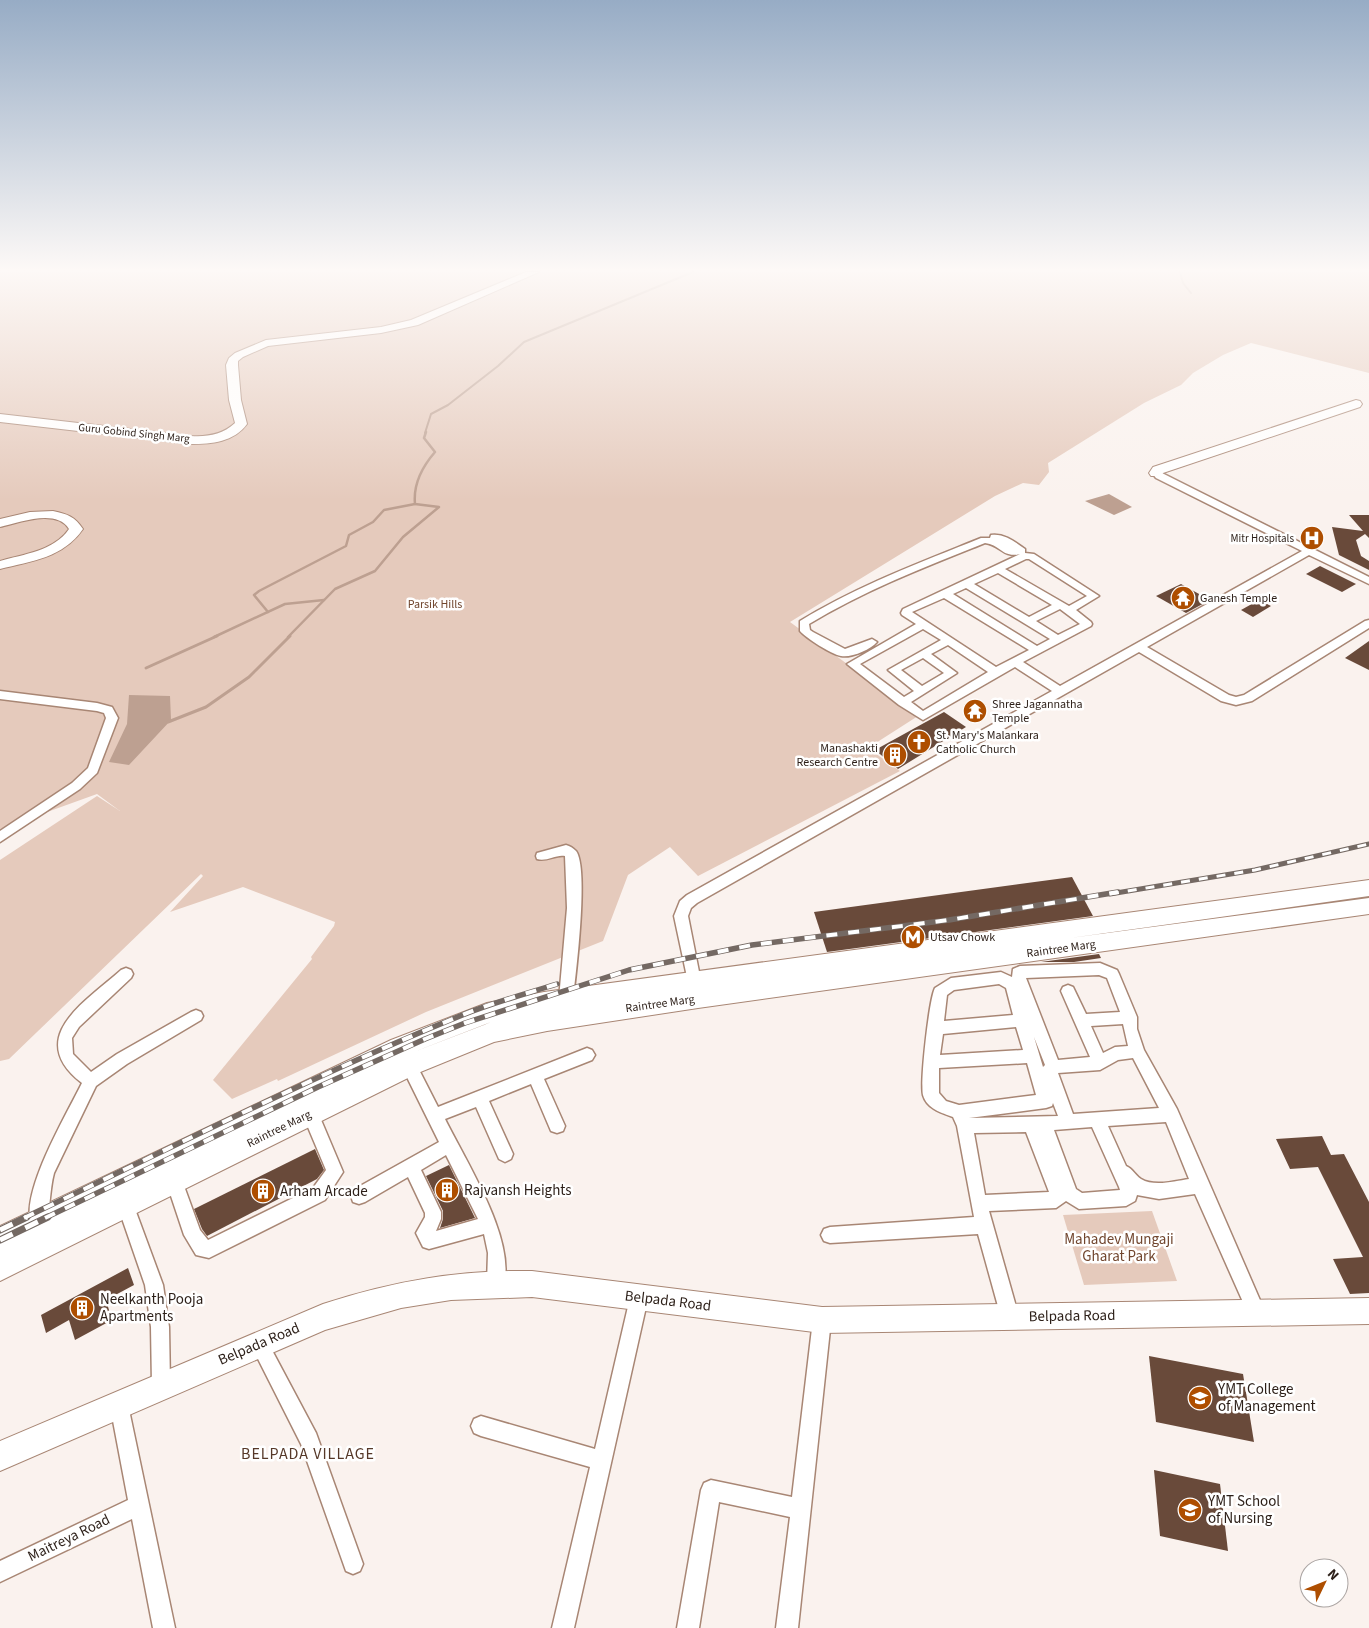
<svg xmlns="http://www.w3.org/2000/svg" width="1369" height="1628" font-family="'Source Sans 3',sans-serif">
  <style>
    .green { fill: #e5cabc }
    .water { fill: #bda091 }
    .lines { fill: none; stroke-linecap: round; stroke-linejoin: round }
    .stream-far2 { stroke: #bda091; stroke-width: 2 }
    .stream-far1 { stroke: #bda091; stroke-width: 2.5 }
    .stream { stroke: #bda091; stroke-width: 3 }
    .building { fill: #694a3a }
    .street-casing { stroke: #a88674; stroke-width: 3 }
    .secondary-casing { stroke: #a88674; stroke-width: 2 }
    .primary-casing { stroke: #a88674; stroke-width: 2 }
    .street { fill: #fff; fill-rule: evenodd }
    .secondary { fill: #fff; fill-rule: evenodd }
    .primary { fill: #fff; fill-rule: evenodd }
    .rail-far2-casing { stroke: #746963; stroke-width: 5 }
    .rail-far1-casing { stroke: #746963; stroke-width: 5.5 }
    .rail-casing { stroke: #746963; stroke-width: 7 }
    .rail-far2 { stroke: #fff; stroke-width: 3; stroke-dasharray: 9; stroke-linecap: butt }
    .rail-far1 { stroke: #fff; stroke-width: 4; stroke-dasharray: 11; stroke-linecap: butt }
    .rail { stroke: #fff; stroke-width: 5; stroke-dasharray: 14; stroke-linecap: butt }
    .labels { text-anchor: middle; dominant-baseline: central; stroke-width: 5; stroke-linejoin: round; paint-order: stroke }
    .far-street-label { font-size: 11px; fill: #2c1f18; stroke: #fff }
    .far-poi-label { font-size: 11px; fill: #2c1f18; stroke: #fff; text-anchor: end }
    .poi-label { font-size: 12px; fill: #2c1f18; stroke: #fff; text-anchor: start }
    .park-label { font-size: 12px; fill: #71462e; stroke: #fff }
    .street-label { font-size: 12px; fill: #2c1f18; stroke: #fff }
    .near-poi-label { font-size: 15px; fill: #2c1f18; stroke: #fff; text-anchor: start }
    .near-park-label { font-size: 15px; fill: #71462e; stroke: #fff }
    .near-street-label { font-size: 15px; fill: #2c1f18; stroke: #fff }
    .near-neighbourhood-label { font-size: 16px; letter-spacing: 1px; fill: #563828; stroke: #fff }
  </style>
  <rect width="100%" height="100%" fill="#faf2ee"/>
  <g class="green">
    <polygon points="0,272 1369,272 1369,373 1251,343 1223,355 1193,373 1181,385 1144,403 1048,463 1049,472 1039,485 1023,483 995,496 790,622 918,716 868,748 900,771 698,876 670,847 628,875 603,941 426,1012 278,1081 277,1079 232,1099 213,1080 312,959 311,957 334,926 335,922 243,887 170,912 203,876 201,874 9,1059 0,1061 0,860 97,796 120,811 97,794 0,829"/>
    <polygon points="1152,1211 1177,1281 1084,1285 1063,1215"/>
  </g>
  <g class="water">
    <polygon points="1109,494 1132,507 1114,515 1085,501"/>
    <polygon points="129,695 170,696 171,720 129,765 109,762 127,724"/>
  </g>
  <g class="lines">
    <g class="stream-far2">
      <polyline points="1180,272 1183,283 1191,293"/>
      <polyline points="425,433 431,414 448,405 498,366 524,342 693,272"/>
    </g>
    <g class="stream-far1">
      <polyline points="268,612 254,595 259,591 346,546 349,535 373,522 384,510 415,504"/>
      <polyline points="214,637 285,604 324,600"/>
      <path d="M288,637L335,589L375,571L403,537L439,507L415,504C413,484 422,467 435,452L424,438L426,432"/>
    </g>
    <g class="stream">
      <polyline points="146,668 217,636"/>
      <polyline points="168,722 206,707 249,677 290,636"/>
    </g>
  </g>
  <g class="building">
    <polygon points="1349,515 1369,515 1369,538 1365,534 1356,540 1361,556 1369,561 1369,570 1339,555 1332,527 1363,531"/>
    <polygon points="1320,566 1356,584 1342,592 1306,574"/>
    <polygon points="1181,584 1210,600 1186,613 1156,596"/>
    <polygon points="1259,600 1271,606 1253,617 1241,610"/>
    <polygon points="1369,641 1369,670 1345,658"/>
    <polygon points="944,712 966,727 898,769 875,750"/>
    <polygon points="1072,877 1093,916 827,952 814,912"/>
    <polygon points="1099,954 1101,958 1074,962 1041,962"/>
    <polygon points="1322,1136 1331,1155 1344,1154 1369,1202 1369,1293 1350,1294 1333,1259 1363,1257 1318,1167 1290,1169 1276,1139"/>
    <polygon points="315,1149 324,1170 317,1179 207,1236 202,1229 194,1209"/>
    <polygon points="449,1165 475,1218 440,1228 443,1219 443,1211 426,1176"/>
    <polygon points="128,1268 134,1285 106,1300 112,1320 75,1340 69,1320 46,1333 41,1315"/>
    <polygon points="1149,1356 1243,1374 1254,1442 1156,1422"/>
    <polygon points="1154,1470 1220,1484 1228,1551 1160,1536"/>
  </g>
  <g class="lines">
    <g class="street-casing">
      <g id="street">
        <path d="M1156,470L1369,577V584L1309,555L1147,647L1229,695L1236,697L1244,695L1365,621L1369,620V628L1252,701L1236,705L1221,701L1139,652L697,903L691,908L688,916L702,987L700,991L695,993L690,991L674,916L680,901L687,895L1052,691L1015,667L923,720L899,705L847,664L916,624L902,615L901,613L903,609L1020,554C1002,558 1001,545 985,543C925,567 865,590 809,624L810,630L813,632L845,649L872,639L877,642C870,650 851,658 841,656C831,654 806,638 800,631V621C857,586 919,563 981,538H990L991,535C1004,533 1015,542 1025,549V553L1034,554L1099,596L1076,610L1091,622L1092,624L1091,626L1023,662L1060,686L1302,551L1156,478L1152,473ZM1026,559H1029L1087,596L1069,606L1005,569ZM998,573L1052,605L1029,617L974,584ZM966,588L1050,639L1037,646L953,594ZM944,598L1029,650L996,667L912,612ZM1060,609L1080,624L1058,635L1036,621ZM923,629L941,640L888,670L914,691L904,697L860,664ZM948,645L988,672L923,711L911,702L957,673L931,654ZM923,658L944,673L922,686L901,670Z"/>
        <polygon points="0,691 97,703 112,707 118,718 97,773 80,789 0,842 0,831 72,783 88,768 106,718 104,713 97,711 0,699"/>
        <path d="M566,845C570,846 573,848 576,851C589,868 576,974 573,999L571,1003L566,1005L561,1003L559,999L567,908L565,856C556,854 547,862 537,859L536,856L537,853Z"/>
        <path d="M1100,963L1117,970L1119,974L1137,1017V1029L1144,1050L1177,1109L1266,1314L1263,1320L1257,1323L1251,1320L1195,1194L1159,1199L1137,1195L1135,1201L1126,1206L1079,1209L1066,1201L1056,1208L989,1211L1019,1317L1016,1323L1010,1326L1004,1323L1001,1317L978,1234L830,1243L824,1241L821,1235L824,1229L830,1227L974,1217L957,1126L953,1117C942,1113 927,1109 923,1095C920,1082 929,1000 935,988L951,978L1001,972L1012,977L1013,969L1020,966ZM1099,975L1107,978L1120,1012L1086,1014L1073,987L1068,985L1063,987L1061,991L1090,1057L1058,1060L1026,978ZM999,984L1006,988L1013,1015L944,1021L947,995L954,990ZM1123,1024L1128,1046L1115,1047L1103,1053L1091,1026ZM1016,1027L1023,1050L940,1055L943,1034ZM1034,1037L1045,1065L1043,1067ZM1133,1058L1159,1108L1073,1114L1058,1073L1100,1070L1118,1060ZM1027,1063L1036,1095L959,1105L946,1101L939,1093V1068ZM1053,1103L1058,1116L969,1118L1046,1108L1052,1106ZM1166,1122L1189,1179C1175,1181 1154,1187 1141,1179C1135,1175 1133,1169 1126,1166L1108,1126ZM1092,1127L1119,1187L1120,1190L1082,1193L1076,1189L1054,1130ZM1026,1132L1049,1192L985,1195L974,1133Z"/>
        <path d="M126,968L131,970L133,974L131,978L79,1027L72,1038L73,1054L91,1072L117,1054L191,1012L196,1010L201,1012L203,1016L201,1020L127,1064L96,1086L54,1173C49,1191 51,1210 44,1227L38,1229L32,1227C18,1195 67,1114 82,1083C24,1038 85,1002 121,970Z"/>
        <path d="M587,1048L592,1050L595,1055L592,1060L544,1079L565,1126L563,1131L557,1133L551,1131L531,1084L489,1101L513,1154L511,1159L505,1162L499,1159L476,1107L445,1119C465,1160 520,1245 502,1289L496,1292L490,1289L487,1283L488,1253L484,1234L429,1249L423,1247L416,1233L425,1217V1213L408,1177L365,1202L359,1204L353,1202L351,1196L353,1190L439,1142L399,1061L402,1056L407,1054L412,1056L438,1107ZM446,1155L478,1219L436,1231L441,1219V1212L421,1170Z"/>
        <polygon points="310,1106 316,1108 343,1172 325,1200 209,1258 196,1255 184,1235 166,1181 168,1175 174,1173 180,1175 200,1230 208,1240 313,1188 326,1170 302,1113 304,1108"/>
        <polygon points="124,1193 130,1195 132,1201 163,1285 169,1327 170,1385 168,1392 161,1394 154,1392 152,1385 151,1327 145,1285 116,1201 118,1195"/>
        <polygon points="639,1289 645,1292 648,1298 574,1628 552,1628 590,1467 481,1436 474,1433 471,1426 474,1419 481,1416 595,1449 630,1298 633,1292"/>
        <polygon points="822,1311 828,1314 831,1320 798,1628 776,1628 790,1517 719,1502 699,1628 677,1628 701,1490 704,1483 711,1480 792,1497 813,1320 816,1314"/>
        <polygon points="260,1336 266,1339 316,1433 363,1564 360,1571 353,1574 346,1571 301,1444 251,1345 254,1339"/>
        <polygon points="119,1396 126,1398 128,1405 175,1628 153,1628 132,1519 0,1582 0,1561 128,1500 110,1405 112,1398"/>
      </g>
    </g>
    <g class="secondary-casing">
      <g id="secondary">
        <path d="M526,272H539L418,325L381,333L268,346L243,357L238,361V365L241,400L247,424C234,442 212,444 191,444L0,422V414L191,436C207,437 222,435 235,423L229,400L226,365L229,358L235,353L266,340L381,327L411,320Z"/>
        <polygon points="1356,400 1360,401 1362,404 1360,407 1163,473 1161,476 1151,476 1149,473 1153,467"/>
        <path d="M53,511C68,514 75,517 83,529C63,558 32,561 0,569V561C24,554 54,551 69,529C56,508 19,523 0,527V519L30,512Z"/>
        <path d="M532,1271L822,1307L1369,1298V1324L822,1333L532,1297L451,1300L401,1308L325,1330L0,1471V1441L323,1304C394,1281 458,1270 532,1271Z"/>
      </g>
    </g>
    <g class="primary-casing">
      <path id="primary" d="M1369,880V896L1070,938L1369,898V914L698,1008L547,1031L494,1042L418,1073L0,1281V1226L391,1040L487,1003L544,992ZM491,1022L484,1025L411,1053Z"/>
    </g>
    <use href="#street" class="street"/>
    <use href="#secondary" class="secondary"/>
    <use href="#primary" class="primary"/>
    <g class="rail-far2-casing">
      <polyline id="rail-far2" points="1110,894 1255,870 1369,844"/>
    </g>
    <g class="rail-far1-casing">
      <g id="rail-far1">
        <path d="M24,1218C169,1149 312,1076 460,1016C491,1003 525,994 557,984"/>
        <polyline points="45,1218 318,1087 425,1039 465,1023 629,970 752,945 949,920 1118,892"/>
      </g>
    </g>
    <g class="rail-casing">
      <g id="rail">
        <polyline points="0,1230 27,1217"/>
        <polyline points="0,1240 48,1217"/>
      </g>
    </g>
    <use href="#rail-far2" class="rail-far2"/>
    <use href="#rail-far1" class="rail-far1"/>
    <use href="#rail" class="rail"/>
  </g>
  <linearGradient id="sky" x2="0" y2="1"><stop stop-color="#97acc5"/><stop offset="0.54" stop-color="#fdf9f7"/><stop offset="1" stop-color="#fdf9f7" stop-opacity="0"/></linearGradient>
  <rect width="1369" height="500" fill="url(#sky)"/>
  <defs>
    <g id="hospital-disc" transform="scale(1.25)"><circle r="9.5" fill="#ae4e00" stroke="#fff"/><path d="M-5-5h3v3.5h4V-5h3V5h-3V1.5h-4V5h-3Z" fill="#fff"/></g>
    <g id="temple-disc" transform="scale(1.25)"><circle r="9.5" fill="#ae4e00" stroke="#fff"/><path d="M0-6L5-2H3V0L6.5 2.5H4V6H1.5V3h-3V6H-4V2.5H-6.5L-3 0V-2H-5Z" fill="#fff"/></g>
    <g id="church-disc" transform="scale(1.25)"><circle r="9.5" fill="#ae4e00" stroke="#fff"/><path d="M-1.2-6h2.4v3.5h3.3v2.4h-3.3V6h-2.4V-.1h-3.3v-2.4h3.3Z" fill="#fff"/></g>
    <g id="building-disc" transform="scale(1.25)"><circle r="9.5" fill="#ae4e00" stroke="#fff"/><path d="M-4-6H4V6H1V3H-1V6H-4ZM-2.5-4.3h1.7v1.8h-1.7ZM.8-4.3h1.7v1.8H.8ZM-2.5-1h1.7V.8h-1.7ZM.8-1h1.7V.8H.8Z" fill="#fff"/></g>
    <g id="metro-disc" transform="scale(1.25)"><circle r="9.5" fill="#ae4e00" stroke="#fff"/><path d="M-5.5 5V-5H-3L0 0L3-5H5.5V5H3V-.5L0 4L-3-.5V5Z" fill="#fff"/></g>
    <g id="university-disc" transform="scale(1.25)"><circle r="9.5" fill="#ae4e00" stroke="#fff"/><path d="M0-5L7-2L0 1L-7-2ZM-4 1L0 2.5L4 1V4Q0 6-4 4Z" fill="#fff"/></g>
  </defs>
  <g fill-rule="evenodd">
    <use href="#hospital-disc" x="1312" y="538"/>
    <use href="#temple-disc" x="1183" y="598"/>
    <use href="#temple-disc" x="975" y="711"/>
    <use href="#church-disc" x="919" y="742"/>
    <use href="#building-disc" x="895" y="755"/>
    <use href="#metro-disc" x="913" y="937"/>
    <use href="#building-disc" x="447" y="1190"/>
    <use href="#building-disc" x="263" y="1191"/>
    <use href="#building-disc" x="82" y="1308"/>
    <use href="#university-disc" x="1200" y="1398"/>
    <use href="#university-disc" x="1190" y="1510"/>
  </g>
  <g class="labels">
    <g class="far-street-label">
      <text transform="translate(134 433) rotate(6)">Guru Gobind Singh Marg</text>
    </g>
    <g class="far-poi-label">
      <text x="1294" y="538">Mitr Hospitals</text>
    </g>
    <g class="poi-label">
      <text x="1200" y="598">Ganesh Temple</text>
      <text x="992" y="704">Shree Jagannatha<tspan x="992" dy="14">Temple</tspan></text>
      <text x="936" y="735">St. Mary's Malankara<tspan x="936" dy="14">Catholic Church</tspan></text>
      <text x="878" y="748" text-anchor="end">Manashakti<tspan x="878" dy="14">Research Centre</tspan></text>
      <text x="930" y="937">Utsav Chowk</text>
    </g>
    <g class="park-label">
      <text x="435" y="604">Parsik Hills</text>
    </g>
    <g class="street-label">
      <text transform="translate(1061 949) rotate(-8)">Raintree Marg</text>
      <text transform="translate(660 1004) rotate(-8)">Raintree Marg</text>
      <text transform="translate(279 1129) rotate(-26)">Raintree Marg</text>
    </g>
    <g class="near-poi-label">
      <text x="464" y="1190">Rajvansh Heights</text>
      <text x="280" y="1191">Arham Arcade</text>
      <text x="100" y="1299">Neelkanth Pooja<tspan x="100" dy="17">Apartments</tspan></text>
      <text x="1218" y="1389">YMT College<tspan x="1218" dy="17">of Management</tspan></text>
      <text x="1208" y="1501">YMT School<tspan x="1208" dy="17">of Nursing</tspan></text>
    </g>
    <g class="near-park-label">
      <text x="1119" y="1239">Mahadev Mungaji<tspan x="1119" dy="17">Gharat Park</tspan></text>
    </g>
    <g class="near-street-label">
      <text transform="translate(668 1301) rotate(7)">Belpada Road</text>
      <text transform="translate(1072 1316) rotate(-1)">Belpada Road</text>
      <text transform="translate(259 1344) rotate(-23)">Belpada Road</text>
      <text transform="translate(69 1538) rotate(-26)">Maitreya Road</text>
    </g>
    <g class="near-neighbourhood-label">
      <text x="308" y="1454">BELPADA VILLAGE</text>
    </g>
  </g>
  <g transform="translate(1324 1583) rotate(47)"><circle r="24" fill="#ffffff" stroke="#aba5a3"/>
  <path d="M0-4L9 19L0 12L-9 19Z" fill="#ae4e00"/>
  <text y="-8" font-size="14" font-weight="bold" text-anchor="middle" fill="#2c1f18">N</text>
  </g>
</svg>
